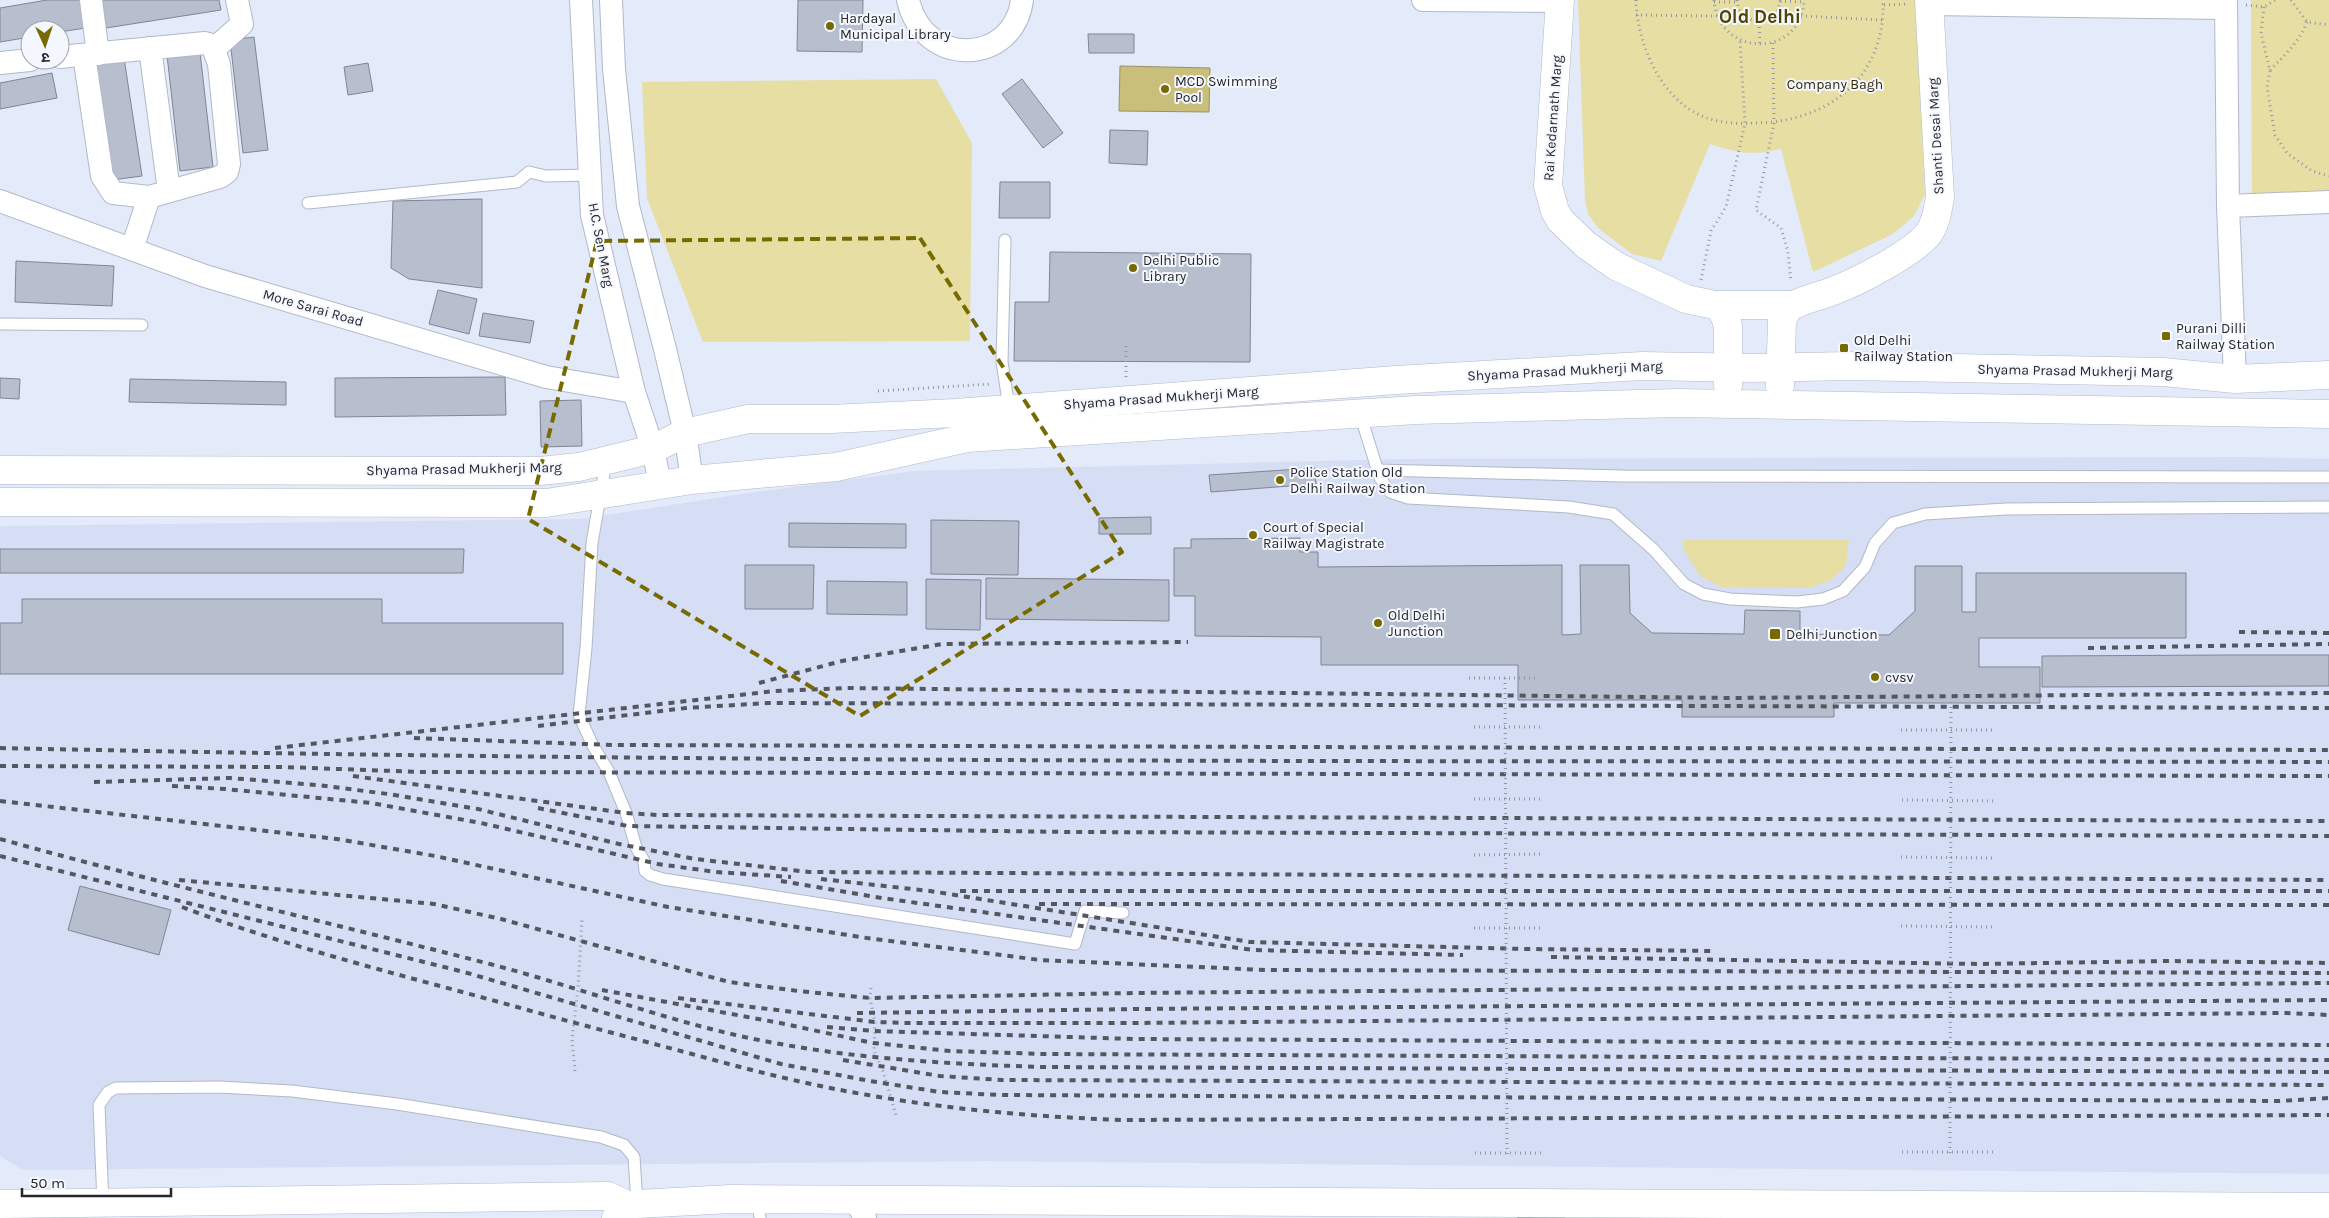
<svg xmlns="http://www.w3.org/2000/svg" width="2329" height="1218" font-family="Karla,'Noto Sans Devanagari',sans-serif">
  <style>
    .built { fill: #d5def5 }
    .green { fill: #e6dea3 }
    .water { fill: #c9be7a; stroke: #989163 }
    .building { fill: #b7becd; stroke: #808594 }
    .lines { fill: none; stroke-linecap: round; stroke-linejoin: round }
    .lane-casing { stroke: #b2b8c7; stroke-width: 13 }
    .street-casing { stroke: #b2b8c7; stroke-width: 24 }
    .secondary-casing { stroke: #b2b8c7; stroke-width: 29 }
    .path { stroke: #9297a2; stroke-width: 3; stroke-dasharray: 1 4; stroke-linecap: butt }
    .lane { stroke: #fff; stroke-width: 11 }
    .street { stroke: #fff; stroke-width: 22 }
    .secondary { stroke: #fff; stroke-width: 28 }
    .rail { stroke: #545760; stroke-width: 4; stroke-dasharray: 6 6; stroke-linecap: butt }
    .path-bridge { stroke: #9297a2; stroke-width: 3; stroke-dasharray: 1 4; stroke-linecap: butt }
    .marked { fill: none; stroke: #776a01; stroke-width: 4; stroke-dasharray: 10 6; stroke-linejoin: round }
    .poi-dot { fill: #776a01; stroke: #f4f7fd; stroke-width: 2 }
    .labels { text-anchor: middle; dominant-baseline: central; stroke-width: 4; stroke-linejoin: round; paint-order: stroke }
    .poi-label { font-size: 14px; fill: #25272d; stroke: #f4f7fd; text-anchor: start }
    .park-label { font-size: 14px; fill: #302b0b; stroke: #f4f7fd }
    .street-label { font-size: 14px; fill: #25272d; stroke: #f4f7fd }
    .district-label { font-size: 19px; font-weight: bold; fill: #4f4502; stroke: #f4f7fd }
  </style>
  <rect width="100%" height="100%" fill="#e3eafa"/>
  <polygon class="built" points="2242,457 2329,459 2329,1174 985,1161 23,1170 0,1156 0,526 580,519 749,493 914,471 1403,459"/>
  <g class="green">
    <path d="M1578,0H1915L1925,194L1914,216L1893,234L1813,272L1781,149C1752,156 1738,153 1710,144L1661,261L1632,254L1615,241L1599,229L1588,214L1585,200Z"/>
    <polygon points="2251,0 2329,0 2329,193 2252,194"/>
    <polygon points="936,79 972,143 970,341 703,342 647,198 642,82"/>
    <polygon points="1682,540 1849,540 1846,566 1831,580 1810,588 1721,587 1700,576 1684,550"/>
  </g>
  <polygon class="water" points="1120,66 1210,68 1209,112 1119,111"/>
  <g class="building">
    <polygon points="47,0 81,0 85,28 60,32 60,30 30,30 30,37 0,42 0,8"/>
    <polygon points="102,0 219,0 221,10 106,28"/>
    <polygon points="798,0 863,0 862,52 797,51"/>
    <polygon points="1088,34 1134,34 1134,53 1089,53"/>
    <polygon points="254,37 268,150 243,153 230,40"/>
    <polygon points="200,52 213,167 180,171 167,55"/>
    <polygon points="124,58 142,176 112,180 94,63"/>
    <polygon points="368,63 373,91 348,95 344,67"/>
    <polygon points="52,73 57,98 0,109 0,83"/>
    <polygon points="1022,79 1063,133 1043,148 1002,94"/>
    <polygon points="1110,130 1148,131 1147,165 1109,163"/>
    <polygon points="1000,182 1050,182 1050,218 999,218"/>
    <polygon points="482,199 482,288 409,279 391,268 393,201"/>
    <polygon points="1050,252 1251,254 1250,362 1014,361 1015,302 1049,302"/>
    <polygon points="16,261 114,266 112,306 15,302"/>
    <polygon points="438,290 477,299 469,334 429,324"/>
    <polygon points="483,313 534,321 530,343 479,336"/>
    <polygon points="505,377 506,415 335,417 335,378"/>
    <polygon points="0,378 20,379 19,399 0,398"/>
    <polygon points="130,379 286,382 286,405 129,402"/>
    <polygon points="581,400 582,446 541,447 540,401"/>
    <polygon points="1315,468 1316,484 1211,492 1209,475"/>
    <polygon points="1151,517 1151,534 1099,534 1099,518"/>
    <polygon points="931,520 1019,521 1018,575 931,574"/>
    <polygon points="789,523 906,524 906,548 789,547"/>
    <polygon points="1300,538 1300,552 1318,552 1318,567 1562,565 1562,635 1581,634 1580,565 1629,565 1630,613 1652,633 1744,634 1745,610 1800,611 1800,634 1889,635 1915,611 1915,566 1962,566 1962,612 1976,612 1976,573 2186,573 2186,638 1979,638 1979,667 2040,667 2040,703 1834,703 1834,717 1682,717 1682,700 1518,700 1518,665 1321,665 1321,637 1195,636 1195,596 1174,596 1174,548 1191,548 1191,539"/>
    <polygon points="0,549 464,549 463,573 0,573"/>
    <polygon points="745,565 814,565 813,609 745,609"/>
    <polygon points="986,578 1169,580 1169,621 986,619"/>
    <polygon points="926,579 981,580 980,630 926,629"/>
    <polygon points="827,581 907,582 907,615 827,614"/>
    <polygon points="22,599 382,599 382,623 563,623 563,674 0,674 0,623 22,623"/>
    <polygon points="2226,655 2329,655 2329,686 2042,687 2042,656"/>
    <polygon points="80,886 171,910 159,955 68,930"/>
    <polygon points="1518,1210 1564,1211 1564,1218 1518,1218"/>
  </g>
  <g class="lines">
    <g class="lane-casing">
      <g id="lane">
        <polyline points="308,203 517,182 529,172 546,176 590,175"/>
        <polyline points="1005,240 1002,362 1009,408"/>
        <polyline points="0,324 142,325"/>
        <polyline points="1360,414 1380,478 1390,492 1408,498 1569,507 1613,514 1654,550 1684,584 1703,594 1730,599 1797,602 1823,599 1843,591 1865,567 1875,543 1893,523 1925,514 2006,509 2329,507"/>
        <polyline points="606,462 592,543 586,648 579,715 592,744 609,772 626,813 636,847 644,861 645,871 650,875 663,879 1075,944 1085,911 1123,913"/>
        <polyline points="1377,470 1623,476 2329,477"/>
        <polyline points="758,1199 760,1218"/>
        <polyline points="103,1204 99,1105 108,1092 116,1088 220,1087 292,1091 397,1104 601,1137 624,1145 634,1157 637,1204"/>
      </g>
    </g>
    <g class="street-casing">
      <g id="street">
        <polyline points="91,0 98,54"/>
        <polyline points="581,0 592,215 634,392 653,449 660,484"/>
        <polyline points="611,0 614,69 628,206 665,349 685,433 692,480"/>
        <path d="M908,0C924,69 1014,65 1022,0"/>
        <polyline points="1423,0 1560,1"/>
        <polyline points="2226,0 2228,206 2235,379"/>
        <polyline points="1929,4 2226,8"/>
        <polyline points="150,48 169,191"/>
        <polyline points="214,49 242,24 237,0"/>
        <polyline points="84,55 102,176 113,193 149,197"/>
        <polyline points="60,57 205,43 212,45 219,64 229,164 227,172 220,177 149,197 132,249"/>
        <polyline points="0,63 30,60"/>
        <polyline points="0,201 205,276 546,377 634,392"/>
        <polyline points="2228,206 2329,202"/>
        <polyline points="854,1198 865,1218"/>
      </g>
    </g>
    <g class="secondary-casing">
      <g id="secondary">
        <polyline points="1560,0 1548,186 1555,211 1560,220 1586,245 1616,266 1686,299 1715,305 1722,310 1728,325 1728,385"/>
        <polyline points="1715,305 1792,305"/>
        <path d="M1780,386L1782,321L1787,309C1800,300 1818,297 1833,291C1857,282 1914,253 1929,233C1936,223 1938,209 1940,197L1929,0"/>
        <polyline points="0,470 540,471 579,467 653,449 685,433 748,419 831,419 955,413 1396,380 1642,366 1752,368 1847,366 2163,372 2235,379 2329,375"/>
        <polyline points="0,502 546,503 692,480 836,467 967,438 1416,410 1677,403 2329,414"/>
        <polyline points="0,1204 608,1196 629,1206"/>
        <polyline points="616,1218 629,1206 637,1204 731,1199 2329,1207"/>
      </g>
    </g>
    <g class="path">
      <path d="M1636,0C1637,43 1660,98 1702,116C1718,123 1738,124 1755,123C1828,122 1886,78 1883,0"/>
      <path d="M1714,0C1719,59 1802,58 1804,0"/>
      <path d="M1737,0C1739,28 1779,28 1780,0"/>
      <polyline points="2291,0 2307,22 2329,25"/>
      <polyline points="1780,1 1804,2"/>
      <polyline points="1714,2 1737,2"/>
      <polyline points="1884,5 1908,4"/>
      <polyline points="2246,5 2264,7 2275,0"/>
      <polyline points="2264,7 2261,33 2270,71 2267,87 2275,135 2287,153 2312,171 2329,176"/>
      <polyline points="1636,15 1717,16"/>
      <polyline points="1801,16 1882,20"/>
      <polyline points="1759,22 1760,45"/>
      <polyline points="1773,43 1774,123 1756,210 1781,228 1788,252 1791,282"/>
      <path d="M2270,70C2285,55 2299,42 2307,22"/>
      <polyline points="1701,280 1711,231 1726,207 1745,123 1740,41"/>
      <polyline points="1126,346 1126,378"/>
      <polyline points="878,391 991,384"/>
      <polyline points="1469,678 1539,678"/>
      <polyline points="1474,727 1540,727"/>
      <polyline points="1901,730 1995,730"/>
      <polyline points="1474,799 1540,799"/>
      <polyline points="1902,800 1995,801"/>
      <polyline points="1474,855 1540,854"/>
      <polyline points="1901,857 1994,858"/>
      <polyline points="1901,926 1994,927"/>
      <polyline points="1474,928 1540,928"/>
      <polyline points="871,988 870,998 875,1022 874,1051 882,1068 896,1115"/>
      <polyline points="575,1071 572,1039 578,989 582,919"/>
      <polyline points="1902,1152 1994,1152"/>
      <polyline points="1475,1153 1541,1153"/>
    </g>
    <use href="#lane" class="lane"/>
    <use href="#street" class="street"/>
    <use href="#secondary" class="secondary"/>
    <g class="rail">
      <polyline points="2239,632 2329,633"/>
      <polyline points="2088,648 2329,644"/>
      <polyline points="759,683 842,661 942,644 1188,642"/>
      <polyline points="538,726 686,708 768,703 2329,708"/>
      <polyline points="414,738 613,745 2329,750"/>
      <path d="M0,748C776,765 1553,760 2329,762"/>
      <polyline points="275,748 775,691 846,688 1731,698 2329,693"/>
      <polyline points="0,766 283,767 422,772 2329,776"/>
      <polyline points="353,776 626,813 658,815 2329,821"/>
      <polyline points="94,782 230,778 317,785 388,794 478,809 619,844 695,859 809,872 2329,880"/>
      <polyline points="172,786 225,789 371,803 481,823 658,864 716,872 791,877"/>
      <polyline points="0,801 337,839 435,856 668,907 867,938 1040,960 1266,970 2329,973"/>
      <polyline points="538,808 628,826 1071,832 2329,836"/>
      <path d="M0,839C162,884 327,922 490,964C582,988 671,1023 764,1041C856,1059 949,1064 1042,1067L2329,1072"/>
      <polyline points="0,856 464,972 781,1064 870,1081 940,1092 1000,1095 2280,1101 2329,1098"/>
      <polyline points="821,879 930,891 1250,942 1525,949 1716,951"/>
      <polyline points="179,880 434,904 501,919 729,982 798,991 870,998 1134,993 2329,983"/>
      <polyline points="781,881 882,898 1253,950 1463,955"/>
      <polyline points="960,891 2329,891"/>
      <polyline points="1039,904 2329,905"/>
      <path d="M182,907C285,946 393,973 499,1002C563,1020 628,1037 692,1054C750,1070 808,1085 868,1095C953,1110 1038,1117 1124,1120L2329,1115"/>
      <polyline points="1551,957 1979,964 2170,961 2329,963"/>
      <polyline points="602,990 780,1023 873,1043 950,1051 1044,1054 2329,1060"/>
      <polyline points="678,998 875,1022 908,1023 1134,1023 2286,1013 2329,1015"/>
      <polyline points="857,1013 1136,1009 2329,1000"/>
      <polyline points="827,1027 874,1031 1135,1039 2329,1045"/>
      <polyline points="843,1060 940,1076 1002,1080 2329,1085"/>
    </g>
    <g class="path-bridge">
      <polyline points="1505,678 1507,1154"/>
      <polyline points="1950,1153 1951,698"/>
    </g>
  </g>
  <path class="marked" d="M920,238L1122,552L860,716L528,519L597,241Z"/>
  <g class="poi-dot">
    <circle cx="830" cy="26" r="5"/>
    <circle cx="1165" cy="89" r="5"/>
    <circle cx="1133" cy="268" r="5"/>
    <rect x="2161" y="331" width="10" height="10" rx="2.5"/>
    <rect x="1839" y="343" width="10" height="10" rx="2.5"/>
    <circle cx="1280" cy="480" r="5"/>
    <circle cx="1253" cy="535" r="5"/>
    <circle cx="1378" cy="623" r="5"/>
    <rect x="1769" y="628" width="12" height="12" rx="2.5"/>
    <circle cx="1875" cy="677" r="5"/>
  </g>
  <g class="labels">
    <g class="poi-label">
      <text x="840" y="18">Hardayal<tspan x="840" dy="16">Municipal Library</tspan></text>
      <text x="1175" y="81">MCD Swimming<tspan x="1175" dy="16">Pool</tspan></text>
      <text x="1143" y="260">Delhi Public<tspan x="1143" dy="16">Library</tspan></text>
      <text x="2176" y="328">Purani Dilli<tspan x="2176" dy="16">Railway Station</tspan></text>
      <text x="1854" y="340">Old Delhi<tspan x="1854" dy="16">Railway Station</tspan></text>
      <text x="1290" y="472">Police Station Old<tspan x="1290" dy="16">Delhi Railway Station</tspan></text>
      <text x="1263" y="527">Court of Special<tspan x="1263" dy="16">Railway Magistrate</tspan></text>
      <text x="1388" y="615">Old Delhi<tspan x="1388" dy="16">Junction</tspan></text>
      <text x="1786" y="634">Delhi Junction</text>
      <text x="1885" y="677">cvsv</text>
    </g>
    <g class="park-label">
      <text x="1835" y="84">Company Bagh</text>
    </g>
    <g class="street-label">
      <text transform="translate(1553 118) rotate(-86)">Rai Kedarnath Marg</text>
      <text transform="translate(1936 136) rotate(-93)">Shanti Desai Marg</text>
      <text transform="translate(601 245) rotate(79)">H.C. Sen Marg</text>
      <text transform="translate(313 308) rotate(16)">More Sarai Road</text>
      <text transform="translate(1565 371) rotate(-3)">Shyama Prasad Mukherji Marg</text>
      <text transform="translate(2075 371) rotate(1)">Shyama Prasad Mukherji Marg</text>
      <text transform="translate(1161 398) rotate(-4)">Shyama Prasad Mukherji Marg</text>
      <text transform="translate(464 469) rotate(-1)">Shyama Prasad Mukherji Marg</text>
    </g>
    <g class="district-label">
      <text x="1760" y="17">Old Delhi</text>
    </g>
  </g>
  <g transform="translate(45 45) rotate(177)"><circle r="24" fill="#f4f7fd" stroke="#a1a4aa"/>
  <path d="M0-4L9 19L0 12L-9 19Z" fill="#776a01"/>
  <text y="-8" font-size="14" font-weight="bold" text-anchor="middle" fill="#25272d">उ</text>
  </g>
  <path d="M22 1188v8h149v-8" fill="none" stroke="#25272d" stroke-width="2.5"/>
  <text x="30" y="1188" font-size="15" fill="#25272d" stroke="#f4f7fd" stroke-width="4" paint-order="stroke">50 m</text>
</svg>
